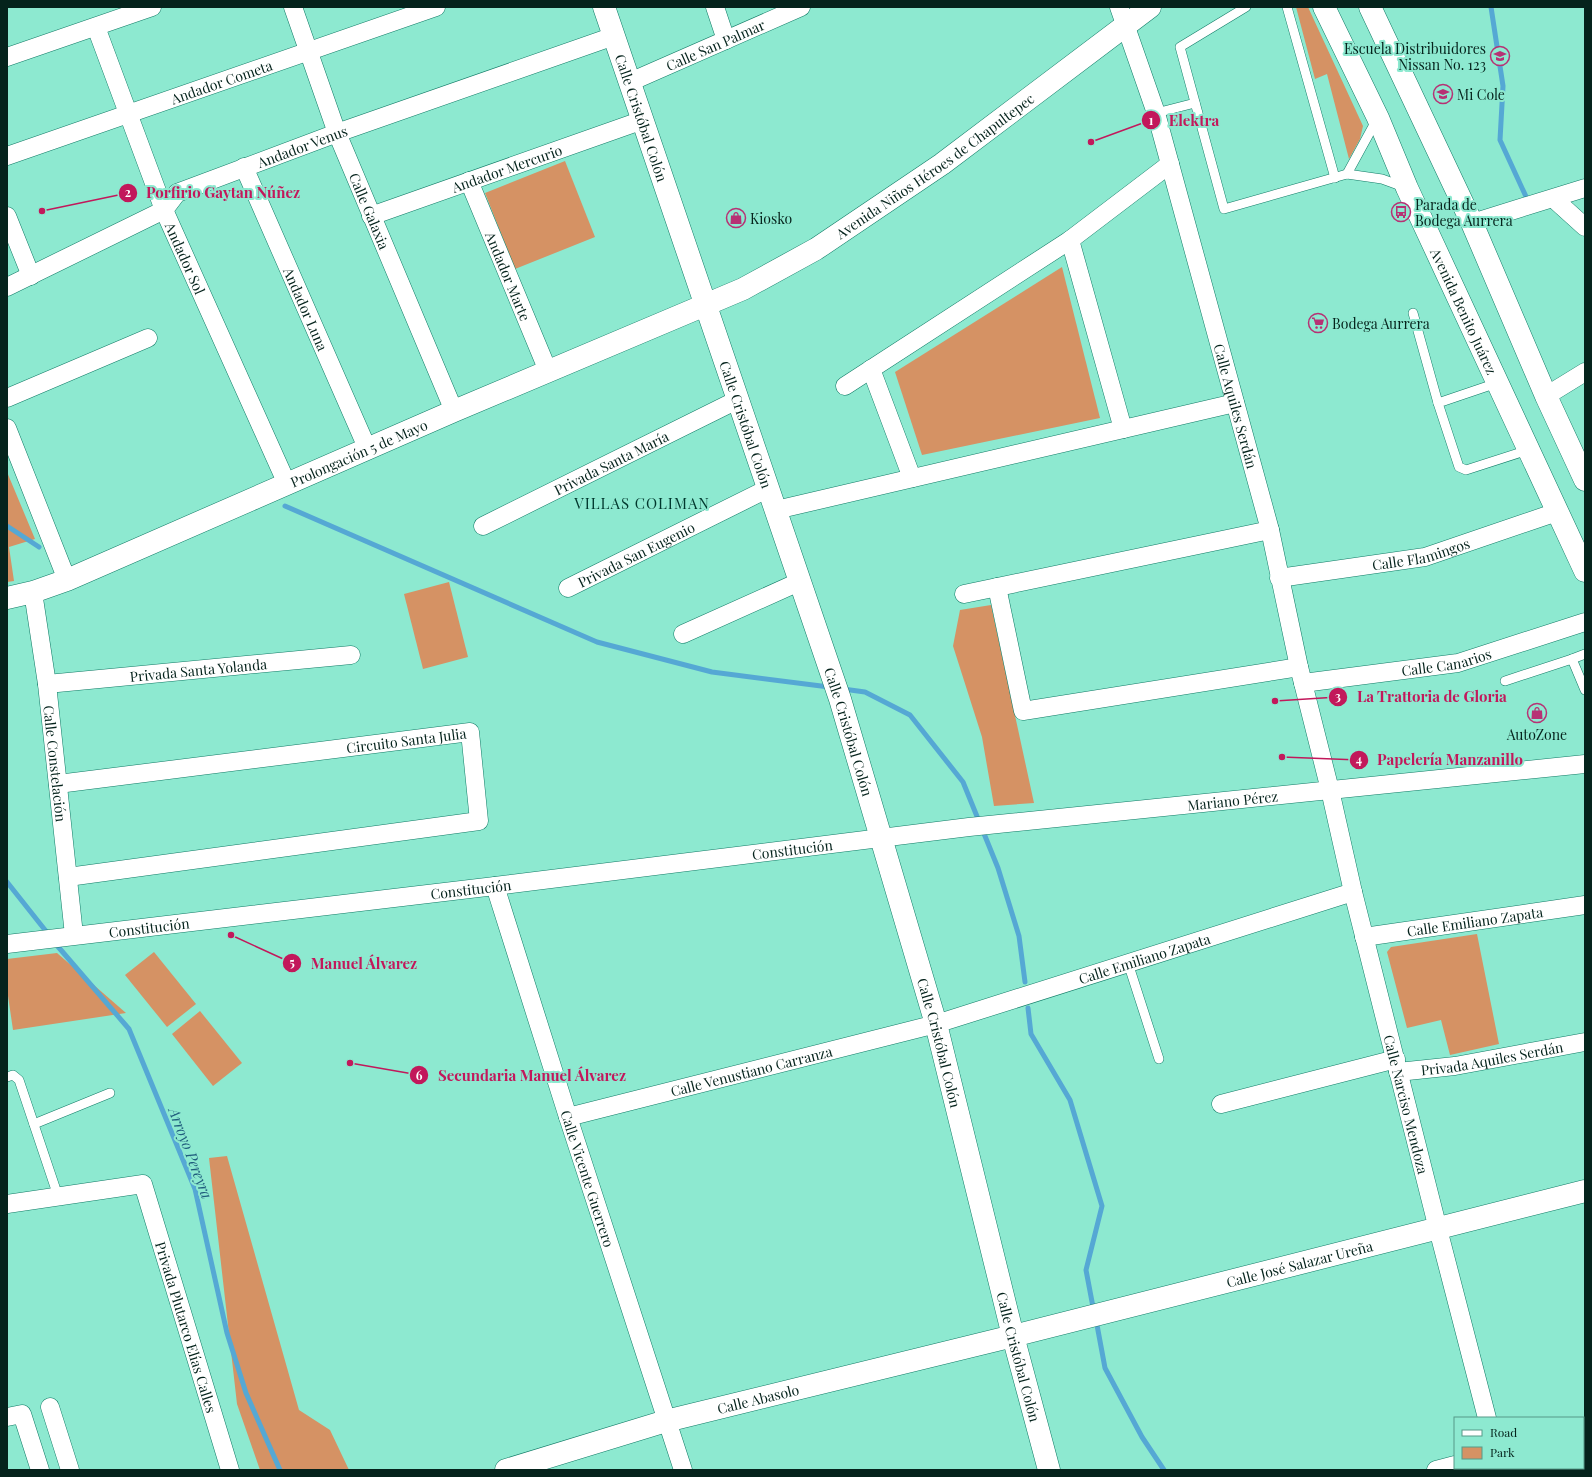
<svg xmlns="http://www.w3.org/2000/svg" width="1592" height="1477" font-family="'Playfair Display',serif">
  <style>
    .green { fill: #d59264 }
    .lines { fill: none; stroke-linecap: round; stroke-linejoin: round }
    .stream { stroke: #55a8d4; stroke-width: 5 }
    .lane-casing { stroke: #107b66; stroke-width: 10 }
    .street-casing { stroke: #107b66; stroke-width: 19 }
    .secondary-casing { stroke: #107b66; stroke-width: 23 }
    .primary-casing { stroke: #107b66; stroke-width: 23 }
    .lane { stroke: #fff; stroke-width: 9 }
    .street { stroke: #fff; stroke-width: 18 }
    .secondary { stroke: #fff; stroke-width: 22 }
    .primary { stroke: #fff; stroke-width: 22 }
    .labels { text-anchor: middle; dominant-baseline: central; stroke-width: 4; stroke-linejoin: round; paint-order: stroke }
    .street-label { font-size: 14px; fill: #05231c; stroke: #8de9d0 }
    .poi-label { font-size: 14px; fill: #05231c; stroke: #8de9d0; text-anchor: start }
    .neighbourhood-label { font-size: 15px; letter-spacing: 1px; fill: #00372d; stroke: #8de9d0 }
    .water-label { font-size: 15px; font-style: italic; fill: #205d7d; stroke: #8de9d0 }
    .leader { fill: none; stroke: #c2185b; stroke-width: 1.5 }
    .callout-dot { fill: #c2185b; stroke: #8de9d0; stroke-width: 1.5 }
    .mark-label { font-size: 12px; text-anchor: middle; font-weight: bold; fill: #fff }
    .callout-label { font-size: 15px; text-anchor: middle; font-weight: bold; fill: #c2185b; stroke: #8de9d0; stroke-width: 4; stroke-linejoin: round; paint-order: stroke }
  </style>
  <rect width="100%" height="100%" fill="#8de9d0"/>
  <g class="green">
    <polygon points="1296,7 1308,7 1363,126 1360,139 1349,159 1327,74 1315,79"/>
    <polygon points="565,161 595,237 515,269 485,193"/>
    <polygon points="1062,267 1100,418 922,455 895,372"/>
    <polygon points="7,472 35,539 9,547 14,581 7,582"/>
    <polygon points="449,582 468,657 423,669 404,594"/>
    <polygon points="991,605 1034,803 994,806 982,737 953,646 960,610"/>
    <polygon points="1477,934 1499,1044 1450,1055 1441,1020 1407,1028 1387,952 1391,947"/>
    <polygon points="154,952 196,1004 167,1027 125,975"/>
    <polygon points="57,953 126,1013 13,1030 7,989 7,959"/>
    <polygon points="200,1011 242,1063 213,1086 172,1034"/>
    <polygon points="227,1156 299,1410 330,1430 349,1470 260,1470 237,1404 209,1158"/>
  </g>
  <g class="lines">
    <g class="stream">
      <polyline points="1491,7 1503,86 1500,140 1528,201"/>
      <polyline points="285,506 597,642 712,672 829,687"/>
      <polyline points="7,526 39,547"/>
      <polyline points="843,689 865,692 910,715 963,782 998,868 1019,936 1025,982"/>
      <polyline points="7,882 49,935"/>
      <polyline points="54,942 129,1029 195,1189 227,1333 246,1393 280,1470"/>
      <polyline points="1028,1008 1031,1034 1070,1100 1102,1206 1086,1270 1093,1307"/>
      <polyline points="1097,1325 1105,1368 1142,1437 1164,1470"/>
    </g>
    <g class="lane-casing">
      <g id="lane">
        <polyline points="1246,7 1180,47 1224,209 1347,174 1382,179 1404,187"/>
        <polyline points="1287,7 1335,178"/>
        <polyline points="1156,113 1195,103"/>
        <polyline points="1347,174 1376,121"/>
        <polyline points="1413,313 1438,403"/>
        <polyline points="1497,383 1438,403 1459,467 1466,470 1528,450"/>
        <polyline points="1572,659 1585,654"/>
        <polyline points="1505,681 1572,659 1585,690"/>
        <polyline points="1128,963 1159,1059"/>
        <polyline points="7,1077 13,1075 19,1080 58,1196"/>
        <polyline points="34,1124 110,1093"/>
      </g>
    </g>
    <g class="street-casing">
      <g id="street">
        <path id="s1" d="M293,7L337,133L454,411"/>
        <polyline points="715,7 726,40"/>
        <path id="s2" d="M1119,7L1156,113L1270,530L1299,667L1330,790L1353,892L1438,1229L1487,1418"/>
        <path id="s3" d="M96,27L164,210L287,484"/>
        <polyline points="7,57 152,7"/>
        <path id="s4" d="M630,82L801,7"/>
        <path id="s5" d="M7,156L436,7"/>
        <path id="s6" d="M244,167L368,450"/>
        <path id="s7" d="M469,181L548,371"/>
        <polyline points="1554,199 1585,227"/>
        <polyline points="7,216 31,276"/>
        <path id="s8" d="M371,216L643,120"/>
        <polyline points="1472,223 1585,188"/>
        <polyline points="1070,240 1123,429"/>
        <path id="s9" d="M7,287L164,210L177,193L337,133L614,36"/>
        <polyline points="871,369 912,478"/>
        <polyline points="845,386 1070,240 1170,164"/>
        <polyline points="1546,396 1585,372"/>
        <polyline points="7,398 148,338"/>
        <polyline points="7,428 67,580"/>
        <polyline points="776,510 1235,403"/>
        <path id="s10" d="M483,526L739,399"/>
        <path id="s11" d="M1279,578L1425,557L1557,512"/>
        <polyline points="997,587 1023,711 1299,667"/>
        <path id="s12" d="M568,588L769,488"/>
        <path id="s13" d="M33,592L47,684L74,935"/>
        <polyline points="964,594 1270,530"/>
        <polyline points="683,634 801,581"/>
        <path id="s14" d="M1303,683L1458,663L1585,622"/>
        <path id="s15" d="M47,684L351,655"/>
        <path id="s16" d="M58,784L470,732L479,821L68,877"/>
        <path id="s17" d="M495,886L568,1117L683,1470"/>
        <path id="s18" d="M1364,937L1585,905"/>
        <path id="s19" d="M7,944L495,886L969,827L1585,764"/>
        <path id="s20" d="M1398,1072L1455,1066L1585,1042"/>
        <polyline points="1221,1104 1396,1059"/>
        <path id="s21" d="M568,1117L936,1024L1353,892"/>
        <path id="s22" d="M7,1204L143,1184L230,1470"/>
        <polyline points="50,1407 70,1470"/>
        <polyline points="7,1417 22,1414 40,1470"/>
        <polyline points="1583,1429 1585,1429"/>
        <polyline points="1501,1468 1501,1470"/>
        <polyline points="1436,1470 1455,1465"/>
      </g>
    </g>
    <g class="secondary-casing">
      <g id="secondary">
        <path id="s23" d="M604,7L840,699L936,1024L1013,1336L1049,1470"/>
        <path id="s24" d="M7,598L33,592L67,580L454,411L743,289L816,249L942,164L1150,7"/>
        <path id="s25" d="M506,1470L666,1421L1013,1336L1585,1191"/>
      </g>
    </g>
    <g class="primary-casing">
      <g id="primary">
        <path id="s26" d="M1324,7L1378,118L1407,188L1585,571"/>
        <polyline points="1370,7 1472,223 1546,396 1585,480"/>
      </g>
    </g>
    <use href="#lane" class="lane"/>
    <use href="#street" class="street"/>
    <use href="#secondary" class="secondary"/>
    <use href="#primary" class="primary"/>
  </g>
  <defs>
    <g id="school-ring" transform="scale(1)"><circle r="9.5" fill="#8de9d0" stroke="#b73174" stroke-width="1.5"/><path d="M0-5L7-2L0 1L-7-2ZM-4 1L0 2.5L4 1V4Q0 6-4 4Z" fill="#b73174"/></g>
    <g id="bus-ring" transform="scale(1)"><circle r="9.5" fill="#8de9d0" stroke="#b73174" stroke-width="1.5"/><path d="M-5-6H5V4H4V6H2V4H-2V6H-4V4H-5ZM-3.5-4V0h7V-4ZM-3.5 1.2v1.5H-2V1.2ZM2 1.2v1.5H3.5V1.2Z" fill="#b73174"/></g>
    <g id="shop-ring" transform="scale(1)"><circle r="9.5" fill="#8de9d0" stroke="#b73174" stroke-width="1.5"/><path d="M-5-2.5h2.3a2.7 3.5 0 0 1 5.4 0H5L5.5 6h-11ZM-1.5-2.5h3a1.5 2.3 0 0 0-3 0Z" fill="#b73174"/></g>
    <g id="supermarket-ring" transform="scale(1)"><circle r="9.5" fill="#8de9d0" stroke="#b73174" stroke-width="1.5"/><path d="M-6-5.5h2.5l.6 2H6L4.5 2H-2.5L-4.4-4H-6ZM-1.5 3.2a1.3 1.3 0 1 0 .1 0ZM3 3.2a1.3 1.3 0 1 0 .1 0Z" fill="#b73174"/></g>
  </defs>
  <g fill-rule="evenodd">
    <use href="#school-ring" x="1500" y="56"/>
    <use href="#school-ring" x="1443" y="94"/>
    <use href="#bus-ring" x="1401" y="212"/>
    <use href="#shop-ring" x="736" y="218"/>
    <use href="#supermarket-ring" x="1318" y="323"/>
    <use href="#shop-ring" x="1537" y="713"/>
  </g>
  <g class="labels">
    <g class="street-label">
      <text stroke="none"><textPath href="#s4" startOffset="93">Calle San Palmar</textPath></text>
      <text stroke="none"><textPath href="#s5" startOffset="227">Andador Cometa</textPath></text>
      <text stroke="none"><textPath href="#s23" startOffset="117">Calle Cristóbal Colón</textPath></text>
      <text stroke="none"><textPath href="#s9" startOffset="330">Andador Venus</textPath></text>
      <text stroke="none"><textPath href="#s24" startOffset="1027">Avenida Niños Héroes de Chapultepec</textPath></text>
      <text stroke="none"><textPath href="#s8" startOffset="144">Andador Mercurio</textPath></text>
      <text stroke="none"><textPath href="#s1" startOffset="218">Calle Galaxia</textPath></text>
      <text stroke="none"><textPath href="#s3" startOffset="248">Andador Sol</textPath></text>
      <text stroke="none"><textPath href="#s7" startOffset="103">Andador Marte</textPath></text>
      <text stroke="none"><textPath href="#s6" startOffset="155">Andador Luna</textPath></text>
      <text stroke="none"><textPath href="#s26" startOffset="335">Avenida Benito Juárez</textPath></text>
      <text stroke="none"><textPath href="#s2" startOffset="416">Calle Aquiles Serdán</textPath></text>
      <text stroke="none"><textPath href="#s23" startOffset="441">Calle Cristóbal Colón</textPath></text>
      <text stroke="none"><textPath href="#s24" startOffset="381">Prolongación 5 de Mayo</textPath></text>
      <text stroke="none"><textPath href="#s10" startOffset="143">Privada Santa María</textPath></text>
      <text stroke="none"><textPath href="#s11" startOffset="144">Calle Flamingos</textPath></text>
      <text stroke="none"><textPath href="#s12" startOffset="76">Privada San Eugenio</textPath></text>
      <text stroke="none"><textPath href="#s14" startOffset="145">Calle Canarios</textPath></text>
      <text stroke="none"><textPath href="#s15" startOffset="152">Privada Santa Yolanda</textPath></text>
      <text stroke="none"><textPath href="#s23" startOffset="765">Calle Cristóbal Colón</textPath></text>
      <text stroke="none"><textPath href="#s16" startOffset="351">Circuito Santa Julia</textPath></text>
      <text stroke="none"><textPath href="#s13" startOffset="173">Calle Constelación</textPath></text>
      <text stroke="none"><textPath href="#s19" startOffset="1234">Mariano Pérez</textPath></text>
      <text stroke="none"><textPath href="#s19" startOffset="791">Constitución</textPath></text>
      <text stroke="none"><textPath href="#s19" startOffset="467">Constitución</textPath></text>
      <text stroke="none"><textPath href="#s18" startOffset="112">Calle Emiliano Zapata</textPath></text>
      <text stroke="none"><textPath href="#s19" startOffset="143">Constitución</textPath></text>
      <text stroke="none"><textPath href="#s21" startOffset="598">Calle Emiliano Zapata</textPath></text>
      <text stroke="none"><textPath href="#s23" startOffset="1089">Calle Cristóbal Colón</textPath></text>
      <text stroke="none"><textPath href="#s20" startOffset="95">Privada Aquiles Serdán</textPath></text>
      <text stroke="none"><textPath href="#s21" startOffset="189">Calle Venustiano Carranza</textPath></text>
      <text stroke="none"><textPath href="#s2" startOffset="1135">Calle Narciso Mendoza</textPath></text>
      <text stroke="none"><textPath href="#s17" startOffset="307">Calle Vicente Guerrero</textPath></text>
      <text stroke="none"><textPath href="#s25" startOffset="820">Calle José Salazar Ureña</textPath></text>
      <text stroke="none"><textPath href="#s22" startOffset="287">Privada Plutarco Elías Calles</textPath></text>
      <text stroke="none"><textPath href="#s23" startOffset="1413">Calle Cristóbal Colón</textPath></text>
      <text stroke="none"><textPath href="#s25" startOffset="262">Calle Abasolo</textPath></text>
    </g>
    <g class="poi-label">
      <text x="1486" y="48" text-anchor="end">Escuela Distribuidores<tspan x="1486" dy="16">Nissan No. 123</tspan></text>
      <text x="1457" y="94">Mi Cole</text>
      <text x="1415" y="204">Parada de<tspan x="1415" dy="16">Bodega Aurrera</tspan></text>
      <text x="750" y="218">Kiosko</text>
      <text x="1332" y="323">Bodega Aurrera</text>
      <text x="1537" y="734" text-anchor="middle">AutoZone</text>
    </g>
    <g class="neighbourhood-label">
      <text x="642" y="503">VILLAS COLIMAN</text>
    </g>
    <g class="water-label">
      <text transform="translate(191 1153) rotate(69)">Arroyo Pereyra</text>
    </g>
  </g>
  <path class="leader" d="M1091 142L1151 120M42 211L128 193M1275 701L1338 697M1282 757L1359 760M231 935L292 963M350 1063L419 1075"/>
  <g class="callout-dot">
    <circle cx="1091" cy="142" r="4"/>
    <circle cx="42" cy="211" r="4"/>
    <circle cx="1275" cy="701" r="4"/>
    <circle cx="1282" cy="757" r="4"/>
    <circle cx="231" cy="935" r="4"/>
    <circle cx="350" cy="1063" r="4"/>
    <circle cx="1151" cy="120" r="10"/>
    <circle cx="128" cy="193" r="10"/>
    <circle cx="1338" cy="697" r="10"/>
    <circle cx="1359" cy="760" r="10"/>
    <circle cx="292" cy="963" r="10"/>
    <circle cx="419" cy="1075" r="10"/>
  </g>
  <g class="mark-label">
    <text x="1151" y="125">1</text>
    <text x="128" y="197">2</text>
    <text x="1338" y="701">3</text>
    <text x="1359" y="764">4</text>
    <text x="292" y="967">5</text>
    <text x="419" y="1080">6</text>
  </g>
  <g class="callout-label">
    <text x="1194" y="126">Elektra</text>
    <text x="223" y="198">Porfirio Gaytan Núñez</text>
    <text x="1432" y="702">La Trattoria de Gloria</text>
    <text x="1450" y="765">Papelería Manzanillo</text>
    <text x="364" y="969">Manuel Álvarez</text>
    <text x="532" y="1081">Secundaria Manuel Álvarez</text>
  </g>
  <rect width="1592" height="1477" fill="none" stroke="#05231c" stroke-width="16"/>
  <rect x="1454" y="1417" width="130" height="52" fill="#8de9d0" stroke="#579a88"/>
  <rect x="1462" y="1430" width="20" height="6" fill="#ffffff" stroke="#579a88"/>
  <text x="1490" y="1437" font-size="12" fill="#05231c">Road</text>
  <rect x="1462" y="1447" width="20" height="12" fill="#d59264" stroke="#579a88"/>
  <text x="1490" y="1457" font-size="12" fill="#05231c">Park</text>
</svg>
